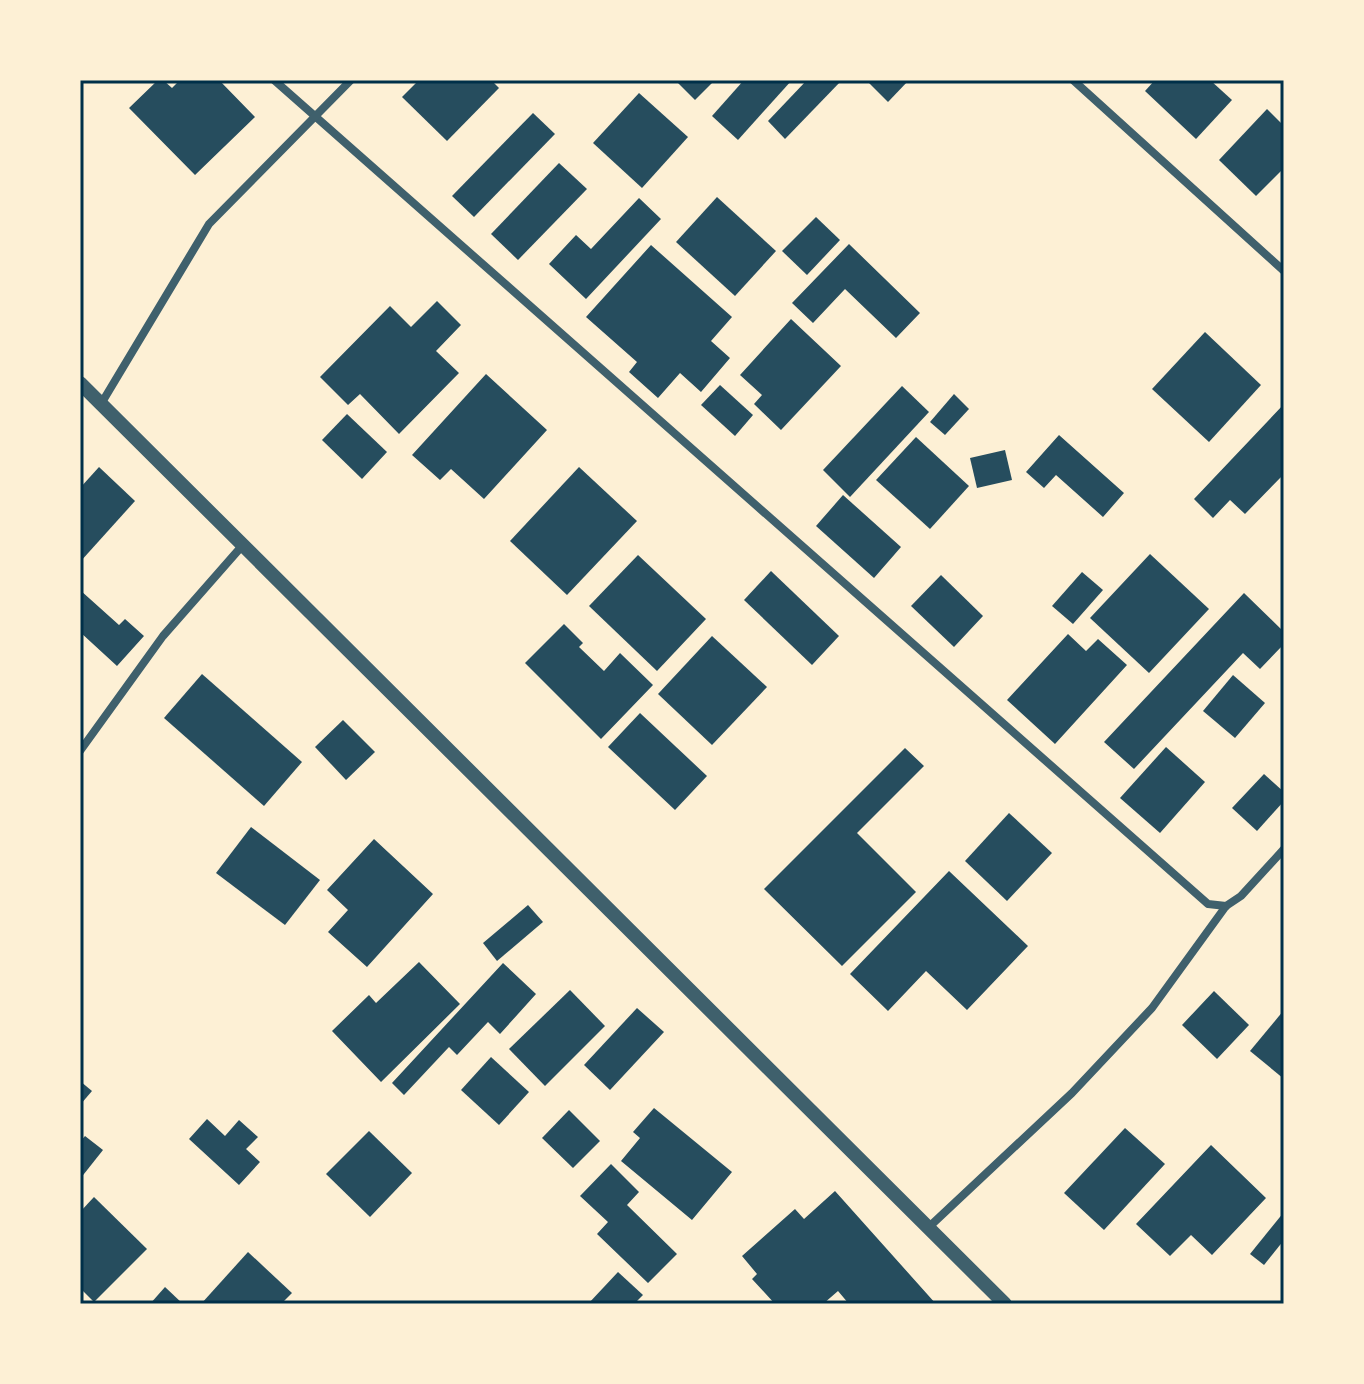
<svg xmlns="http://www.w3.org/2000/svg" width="1364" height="1384" font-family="Spectral,serif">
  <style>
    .building { fill: #264d5e }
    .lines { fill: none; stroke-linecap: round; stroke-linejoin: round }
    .minor { stroke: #3f606c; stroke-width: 8 }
    .tertiary { stroke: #3f606c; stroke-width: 14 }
    .neatline { fill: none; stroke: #003049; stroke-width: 3 }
  </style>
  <rect width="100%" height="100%" fill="#fdf0d5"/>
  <g class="building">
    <polygon points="158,80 163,80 172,88 180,80 219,80 255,117 195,175 129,108"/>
    <polygon points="419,80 491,80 499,88 447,141 402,97"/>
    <polygon points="675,80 711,80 713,82 695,100"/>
    <polygon points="744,80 792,80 738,140 712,116"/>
    <polygon points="807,80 842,80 785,139 768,121"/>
    <polygon points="866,80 909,80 888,102"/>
    <polygon points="1155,80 1210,80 1232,100 1196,139 1145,91"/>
    <polygon points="639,93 688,137 642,188 593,143"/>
    <polygon points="1267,109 1284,126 1284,168 1256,196 1219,160"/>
    <polygon points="533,113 555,134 474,217 452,196"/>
    <polygon points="559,163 587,189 518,260 491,234"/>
    <polygon points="717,197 776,251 735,296 676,242"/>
    <polygon points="639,198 661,219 586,299 549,264 576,235 591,249"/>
    <polygon points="816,217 840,240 807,275 782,251"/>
    <polygon points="849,244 920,313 896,338 845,289 813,323 792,303"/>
    <polygon points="651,245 732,317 711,341 730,358 701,392 680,373 658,398 629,372 637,362 586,317"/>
    <polygon points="437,301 461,325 436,351 459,373 399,434 360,394 348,405 320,377 390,306 411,327"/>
    <polygon points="791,319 841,366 781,430 754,404 762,395 740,375"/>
    <polygon points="1205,332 1261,385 1209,442 1152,389"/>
    <polygon points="486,374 547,430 484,499 451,469 440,480 412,455"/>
    <polygon points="720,385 753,415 735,436 701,405"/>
    <polygon points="902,386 929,412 850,497 823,470"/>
    <polygon points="954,394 969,409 945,435 930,422"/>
    <polygon points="1284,404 1284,474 1245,514 1230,500 1213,518 1194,499"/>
    <polygon points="347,414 387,452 362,479 322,440"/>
    <polygon points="1059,435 1124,493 1103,517 1056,475 1044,488 1026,472"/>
    <polygon points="916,437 969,486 930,529 876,480"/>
    <polygon points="1005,450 1012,480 977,488 970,458"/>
    <polygon points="99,467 135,501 80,562 80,488"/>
    <polygon points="579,467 637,521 567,595 510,541"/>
    <polygon points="843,495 901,547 874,578 816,526"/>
    <polygon points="1150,554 1209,609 1149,673 1090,618"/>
    <polygon points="638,555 706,619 657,671 589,606"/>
    <polygon points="771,571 839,636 812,665 744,600"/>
    <polygon points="1082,572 1103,590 1073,624 1052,606"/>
    <polygon points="941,575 983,616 954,647 911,606"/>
    <polygon points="80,590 119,625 125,619 144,636 117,666 80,632"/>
    <polygon points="1244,593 1284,632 1284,644 1260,669 1243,653 1134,769 1104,742"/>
    <polygon points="564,624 583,643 579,647 604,671 620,653 653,685 601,739 525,663"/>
    <polygon points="1068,634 1086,651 1098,639 1127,665 1055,744 1007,700"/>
    <polygon points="712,636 767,687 712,745 658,694"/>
    <polygon points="202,674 302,762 264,806 164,718"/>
    <polygon points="1233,675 1265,703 1235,738 1203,711"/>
    <polygon points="640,713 707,776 675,810 608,747"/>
    <polygon points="343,720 375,752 346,780 315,747"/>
    <polygon points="1166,747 1205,782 1160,833 1120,798"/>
    <polygon points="905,748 924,766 857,833 916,892 842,966 764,889"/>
    <polygon points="1264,774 1284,792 1284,801 1257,831 1232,808"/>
    <polygon points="1009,813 1052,853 1007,901 965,861"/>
    <polygon points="251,827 320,880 285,925 216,873"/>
    <polygon points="374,839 433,894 367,967 328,932 348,910 327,890"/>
    <polygon points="949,871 1028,946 967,1010 926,971 888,1011 850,974"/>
    <polygon points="528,905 543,922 497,961 483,943"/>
    <polygon points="419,962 460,1004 381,1082 332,1031 369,995 376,1003"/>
    <polygon points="503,963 536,994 500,1034 488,1022 457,1055 449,1047 404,1095 392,1083"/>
    <polygon points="570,990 605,1026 545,1086 509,1049"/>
    <polygon points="1214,991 1249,1025 1217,1059 1182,1025"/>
    <polygon points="637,1008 664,1032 610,1090 584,1065"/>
    <polygon points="1284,1010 1284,1079 1250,1051"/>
    <polygon points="491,1057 529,1092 499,1125 461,1090"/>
    <polygon points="80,1081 92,1091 80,1105"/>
    <polygon points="654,1108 732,1172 692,1220 621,1161 640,1138 633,1132"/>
    <polygon points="569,1110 600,1141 573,1168 542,1138"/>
    <polygon points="207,1119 225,1136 239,1120 258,1137 246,1149 260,1162 239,1185 189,1139"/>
    <polygon points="1125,1128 1165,1164 1104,1230 1064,1193"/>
    <polygon points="369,1131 412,1173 370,1217 326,1174"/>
    <polygon points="85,1136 103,1150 80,1179 80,1142"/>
    <polygon points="1211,1145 1266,1198 1212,1255 1191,1235 1170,1256 1136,1224"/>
    <polygon points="611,1164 639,1192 627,1205 677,1254 648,1283 597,1234 608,1222 580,1196"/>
    <polygon points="835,1191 936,1304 849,1304 838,1291 823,1304 775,1304 752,1279 757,1274 742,1256 795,1209 804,1219"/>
    <polygon points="94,1197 147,1249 94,1302 80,1288 80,1212"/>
    <polygon points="1284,1212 1284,1240 1264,1265 1250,1254"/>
    <polygon points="248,1252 292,1293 281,1304 201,1304"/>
    <polygon points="618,1272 643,1295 634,1304 588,1304"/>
    <polygon points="165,1287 183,1304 150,1304"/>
  </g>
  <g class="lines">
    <g class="minor">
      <polyline points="274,80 1208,904 1226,906"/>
      <polyline points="1073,80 1284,271"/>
      <polyline points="101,404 209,224 351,80"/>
      <polyline points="80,751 163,636 242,546"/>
      <polyline points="929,1227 1072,1093 1152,1008 1226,906 1241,896 1284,849"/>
    </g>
    <polyline class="tertiary" points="80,383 1005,1304"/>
  </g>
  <rect width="1364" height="1384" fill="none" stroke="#fdf0d5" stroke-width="164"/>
  <rect x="82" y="82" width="1200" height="1220" class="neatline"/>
</svg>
